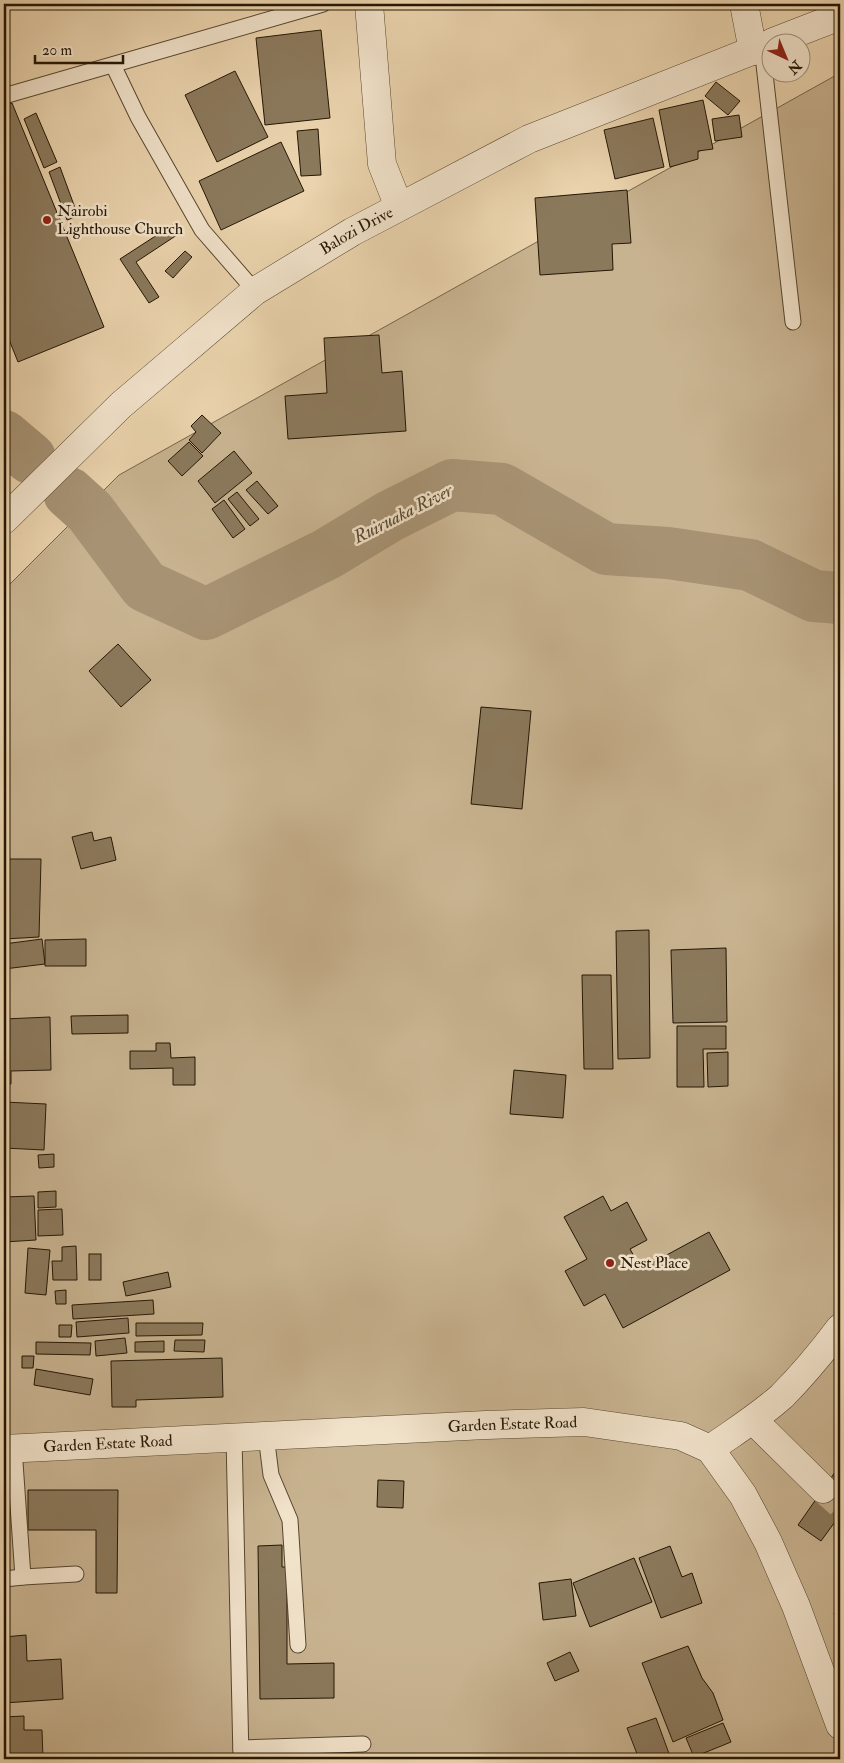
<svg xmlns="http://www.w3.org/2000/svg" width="844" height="1763" font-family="'IM FELL Double Pica',serif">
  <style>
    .green { fill: #c8b390; stroke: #76654a }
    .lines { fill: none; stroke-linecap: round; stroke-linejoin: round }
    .river { stroke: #a79374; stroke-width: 52 }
    .building { fill: #8b795c; stroke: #241704 }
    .minor-tunnel { stroke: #c2ad8b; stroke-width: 28; stroke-dasharray: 28 14; stroke-linecap: butt }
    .service-casing { stroke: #56462e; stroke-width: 17 }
    .minor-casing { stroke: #56462e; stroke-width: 29 }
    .tertiary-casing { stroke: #56462e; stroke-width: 29 }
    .service { stroke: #f1e2ca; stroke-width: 15 }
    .minor { stroke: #f1e2ca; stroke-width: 28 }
    .tertiary { stroke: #f1e2ca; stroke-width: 28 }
    .poi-dot { fill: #8f2418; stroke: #f1e2ca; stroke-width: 2 }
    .labels { text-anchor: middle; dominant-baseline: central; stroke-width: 5; stroke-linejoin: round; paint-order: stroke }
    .poi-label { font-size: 16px; fill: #241704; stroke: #f1e2ca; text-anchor: start }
    .street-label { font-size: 16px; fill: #241704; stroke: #f1e2ca }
    .water-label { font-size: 18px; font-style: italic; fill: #584931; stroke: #f1e2ca }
  </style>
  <rect width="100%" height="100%" fill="#ead3ad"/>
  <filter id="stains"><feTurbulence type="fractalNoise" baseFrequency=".004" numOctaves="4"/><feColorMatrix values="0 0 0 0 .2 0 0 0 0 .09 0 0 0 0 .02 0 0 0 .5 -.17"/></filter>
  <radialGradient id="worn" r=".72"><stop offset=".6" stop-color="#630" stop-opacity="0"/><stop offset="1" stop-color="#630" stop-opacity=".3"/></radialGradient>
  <polygon class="green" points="840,73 840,1759 4,1759 4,590 119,475"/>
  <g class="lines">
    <g class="river">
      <polyline points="4,436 30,458"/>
      <polyline points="69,493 90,512 145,586 206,614 327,554 390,516 452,485 502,489 606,549 668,553 750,565 814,596 840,598"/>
    </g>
  </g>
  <g class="building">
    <polygon points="321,30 330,118 265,125 256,38"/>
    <polygon points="235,71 268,137 217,162 185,95"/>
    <polygon points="716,82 740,101 728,115 705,96"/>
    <polygon points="703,100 713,149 698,151 698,159 670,167 659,110"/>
    <polygon points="12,103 104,327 18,362 4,327 4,106"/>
    <polygon points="36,113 57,162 44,168 24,119"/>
    <polygon points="739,115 742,137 715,141 712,119"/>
    <polygon points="653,118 664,167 615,179 604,130"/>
    <polygon points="318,129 321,175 301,176 297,131"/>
    <polygon points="281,142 304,191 221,230 199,181"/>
    <polygon points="60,167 78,216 67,220 49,172"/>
    <polygon points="627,190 631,243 612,244 613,270 540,275 535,198"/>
    <polygon points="174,224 180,233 136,262 159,297 149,303 120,259"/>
    <polygon points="185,251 192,257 173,278 165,271"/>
    <polygon points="840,289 840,311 838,311 835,290"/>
    <polygon points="379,335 382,373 402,371 406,431 288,439 285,396 327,393 324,338"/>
    <polygon points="202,415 221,433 202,453 189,440 196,432 191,426"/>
    <polygon points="189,442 203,456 182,476 168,461"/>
    <polygon points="234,451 252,473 215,503 198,481"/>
    <polygon points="257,481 278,506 268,514 246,490"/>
    <polygon points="237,492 259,519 250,526 228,499"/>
    <polygon points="224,500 245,529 233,538 212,509"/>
    <polygon points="118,644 151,680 121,707 89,671"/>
    <polygon points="481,707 531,711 522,809 471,804"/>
    <polygon points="92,832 94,841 111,837 116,860 81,869 72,837"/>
    <polygon points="4,859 41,859 39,937 4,939"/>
    <polygon points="649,930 650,1058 618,1059 616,931"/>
    <polygon points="42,939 45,964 4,969 4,944"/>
    <polygon points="86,939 86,966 45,966 45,940"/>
    <polygon points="726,948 727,1022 673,1023 671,950"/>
    <polygon points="582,975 611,975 613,1069 584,1069"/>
    <polygon points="4,1003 4,1019 50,1017 51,1070 11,1071 11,1084 4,1085"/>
    <polygon points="128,1015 128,1033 72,1034 71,1016"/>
    <polygon points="677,1026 726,1026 726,1049 703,1049 704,1087 677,1087"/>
    <polygon points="156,1043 170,1043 171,1058 195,1057 195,1085 173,1085 173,1068 130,1069 130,1051 156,1051"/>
    <polygon points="728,1052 728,1086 708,1087 707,1053"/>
    <polygon points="514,1070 566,1075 563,1118 510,1114"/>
    <polygon points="4,1102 46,1104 44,1150 4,1148"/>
    <polygon points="54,1154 54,1167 39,1168 38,1155"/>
    <polygon points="56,1191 56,1207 38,1208 38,1192"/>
    <polygon points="34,1196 36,1240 4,1242 4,1197"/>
    <polygon points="603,1196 611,1211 627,1202 647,1240 630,1249 641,1269 709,1232 730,1270 623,1328 605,1294 584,1306 565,1271 587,1259 564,1217"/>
    <polygon points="62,1209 63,1235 38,1236 38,1210"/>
    <polygon points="76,1246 77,1280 53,1280 52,1261 62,1261 62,1247"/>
    <polygon points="28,1248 50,1250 46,1295 25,1293"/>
    <rect x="89" y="1254" width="12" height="26"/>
    <polygon points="168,1272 171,1287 126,1296 123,1282"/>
    <polygon points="66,1290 66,1304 56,1304 55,1291"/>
    <polygon points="153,1300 154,1314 73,1319 72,1305"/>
    <polygon points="128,1318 129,1333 77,1337 76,1322"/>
    <polygon points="136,1323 203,1323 202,1335 136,1336"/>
    <polygon points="59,1325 72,1325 71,1337 59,1337"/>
    <polygon points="125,1338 127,1353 96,1356 95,1341"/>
    <polygon points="175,1340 205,1340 204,1352 174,1351"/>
    <polygon points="164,1341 164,1352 135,1352 135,1342"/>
    <polygon points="36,1342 91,1343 90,1355 36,1354"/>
    <polygon points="22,1356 34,1356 33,1368 22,1368"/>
    <polygon points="222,1358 223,1397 136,1400 136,1407 112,1407 111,1361"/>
    <polygon points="36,1369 93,1379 90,1395 34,1385"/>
    <polygon points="840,1465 840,1515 821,1541 798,1525"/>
    <polygon points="4,1471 8,1471 7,1563 4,1563"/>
    <polygon points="378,1480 404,1481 403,1508 377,1507"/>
    <polygon points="28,1490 118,1490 117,1593 96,1593 96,1530 28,1530"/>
    <polygon points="282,1545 282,1567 290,1567 287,1583 287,1664 334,1663 334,1698 260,1699 258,1546"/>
    <polygon points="670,1546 682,1577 692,1573 702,1603 661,1618 639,1558"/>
    <polygon points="634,1558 652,1602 590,1627 573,1583"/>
    <polygon points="571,1579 576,1616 543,1620 539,1583"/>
    <polygon points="840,1610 840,1632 834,1613"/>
    <polygon points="26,1635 27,1661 61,1659 63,1699 4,1703 4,1637"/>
    <polygon points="688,1646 702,1678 713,1693 723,1720 673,1742 642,1663"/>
    <polygon points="570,1652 579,1671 555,1681 547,1663"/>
    <polygon points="24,1716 24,1730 42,1730 43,1759 4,1759 4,1717"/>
    <polygon points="656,1718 671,1759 639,1759 627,1728"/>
    <polygon points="723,1723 731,1742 694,1757 686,1738"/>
  </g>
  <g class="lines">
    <polyline class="minor-tunnel" points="823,1489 840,1504"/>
    <g class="service-casing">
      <g id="service">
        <polyline points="762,47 793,322"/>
        <polyline points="113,65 138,117 202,230 255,291"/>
        <polyline points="4,96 323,4"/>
        <polyline points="266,1435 271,1475 290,1520 298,1645"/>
        <polyline points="234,1437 241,1759"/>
        <polyline points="14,1448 23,1577 76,1574"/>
        <polyline points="4,1579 23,1577"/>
        <polyline points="241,1748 363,1744"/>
      </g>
    </g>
    <g class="minor-casing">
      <g id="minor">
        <polyline points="369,4 382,164 399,207"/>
        <polyline points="744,4 753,51"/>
        <polyline points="773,42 840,16"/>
        <path id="s1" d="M4,520L121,405L255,291L352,232L529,139L772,43"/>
        <polyline points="753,1420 823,1489"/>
        <path d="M710,1449C734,1432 760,1416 782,1396C803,1375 822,1352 840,1328"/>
      </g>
    </g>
    <g class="tertiary-casing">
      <g id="tertiary">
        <path id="s2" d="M4,1449L486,1425L584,1422L681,1436L710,1449L743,1495L768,1542L796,1606L840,1725"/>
      </g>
    </g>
    <use href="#service" class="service"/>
    <use href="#minor" class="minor"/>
    <use href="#tertiary" class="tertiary"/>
  </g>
  <g class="poi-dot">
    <circle cx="47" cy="220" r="5"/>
    <circle cx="610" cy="1263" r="5"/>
  </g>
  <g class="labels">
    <g class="poi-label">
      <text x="57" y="211">Nairobi<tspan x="57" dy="18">Lighthouse Church</tspan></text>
      <text x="620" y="1263">Nest Place</text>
    </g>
    <g class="street-label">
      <text stroke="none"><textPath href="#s1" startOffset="458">Balozi Drive</textPath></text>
      <text stroke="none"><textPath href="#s2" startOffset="509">Garden Estate Road</textPath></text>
      <text stroke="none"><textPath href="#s2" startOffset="104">Garden Estate Road</textPath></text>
    </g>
    <g class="water-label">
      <text transform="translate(403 514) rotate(-27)">Ruiruaka River</text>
    </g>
  </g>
  <rect width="844" height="1763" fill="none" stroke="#ead3ad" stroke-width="20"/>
  <rect x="5" y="5" width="834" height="1753" fill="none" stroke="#241704" stroke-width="2.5"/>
  <rect x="10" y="10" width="824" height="1743" fill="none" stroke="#241704"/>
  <g transform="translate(786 58) rotate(136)"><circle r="24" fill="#f1e2ca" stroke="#9f917b"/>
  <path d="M0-4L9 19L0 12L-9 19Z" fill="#8f2418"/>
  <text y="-8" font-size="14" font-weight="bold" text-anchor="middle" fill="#241704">N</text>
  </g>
  <path d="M35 55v8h88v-8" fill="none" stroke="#241704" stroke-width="2.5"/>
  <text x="42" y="55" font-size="15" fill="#241704" stroke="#f1e2ca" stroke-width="4" paint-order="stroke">20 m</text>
  <rect width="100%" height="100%" filter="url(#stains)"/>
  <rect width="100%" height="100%" fill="url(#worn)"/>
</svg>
